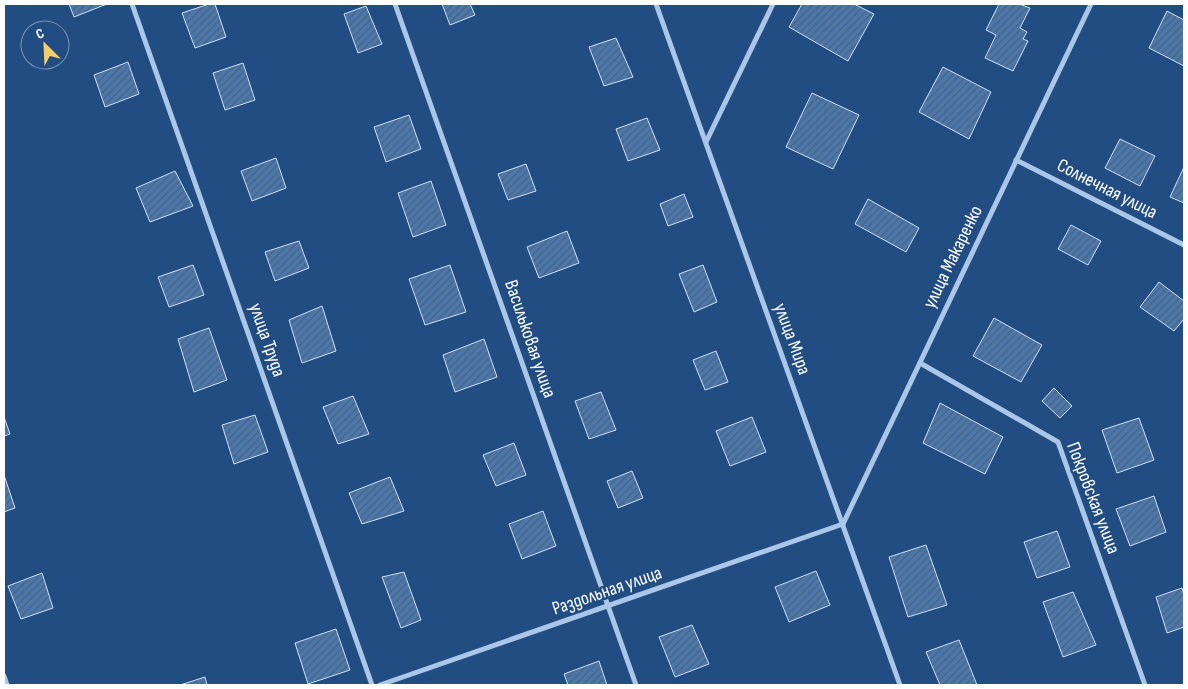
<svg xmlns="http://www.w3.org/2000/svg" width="1188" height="689" font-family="'Sofia Sans Condensed',sans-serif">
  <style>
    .building { fill: url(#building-hatch); stroke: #cee0f6 }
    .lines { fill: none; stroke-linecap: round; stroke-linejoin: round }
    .minor { stroke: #aac6e8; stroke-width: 5 }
    .labels { text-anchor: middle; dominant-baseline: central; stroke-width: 5; stroke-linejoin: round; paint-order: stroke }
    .street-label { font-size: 19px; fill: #fff; stroke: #224d83 }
  </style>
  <defs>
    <pattern id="building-hatch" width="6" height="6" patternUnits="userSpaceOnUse" patternTransform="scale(1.25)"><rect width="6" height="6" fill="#4b77ab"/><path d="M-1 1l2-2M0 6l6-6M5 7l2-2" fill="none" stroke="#4c627c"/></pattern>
  </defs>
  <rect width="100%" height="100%" fill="#224d83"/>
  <g class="building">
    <polygon points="69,4 107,4 74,17"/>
    <polygon points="209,4 215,4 226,37 195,48 182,13"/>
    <polygon points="442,4 470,4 475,15 450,25"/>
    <polygon points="802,4 854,4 874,14 848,61 789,27"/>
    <polygon points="999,4 1019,4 1030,8 1020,28 1027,32 1023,39 1028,41 1013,71 985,58 996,35 986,30"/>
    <polygon points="366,6 382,44 358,53 344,14"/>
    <polygon points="1167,11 1184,20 1184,66 1149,48"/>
    <polygon points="616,38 633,77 604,86 589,47"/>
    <polygon points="128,62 139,94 105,107 94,75"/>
    <polygon points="243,63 255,100 225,110 213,73"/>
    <polygon points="943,67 991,92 969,139 919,112"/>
    <polygon points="812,93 859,115 833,169 786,147"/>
    <polygon points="409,115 421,149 386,162 374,127"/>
    <polygon points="647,118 660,150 628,161 616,129"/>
    <polygon points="1120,139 1155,156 1140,186 1105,168"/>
    <polygon points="276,158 286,188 252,201 241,171"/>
    <polygon points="526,164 536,191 508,200 498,174"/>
    <polygon points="1184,167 1184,203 1170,197"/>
    <polygon points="175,171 193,206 150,222 136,188"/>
    <polygon points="431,181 446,225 413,237 398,193"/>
    <polygon points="684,194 693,217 668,226 660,204"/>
    <polygon points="868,199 919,228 906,252 855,224"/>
    <polygon points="1071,225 1101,241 1088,265 1058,249"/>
    <polygon points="567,231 579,263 539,278 527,247"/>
    <polygon points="299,241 309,268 275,281 265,252"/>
    <polygon points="193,265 204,295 169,307 158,277"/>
    <polygon points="450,265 466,312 425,325 409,279"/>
    <polygon points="703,265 717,302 694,312 679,274"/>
    <polygon points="1159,282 1184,301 1184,319 1174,331 1140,307"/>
    <polygon points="322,306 336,351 302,363 289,320"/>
    <polygon points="994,318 1042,345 1021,382 973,356"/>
    <polygon points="209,328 227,380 194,392 178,339"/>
    <polygon points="484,339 497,377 455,392 443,355"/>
    <polygon points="716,351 728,382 705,390 693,360"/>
    <polygon points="1054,388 1072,406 1060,418 1042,401"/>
    <polygon points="601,392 616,430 589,439 575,401"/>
    <polygon points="353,396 369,434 338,444 323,407"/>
    <polygon points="940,403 1003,437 985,474 923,443"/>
    <polygon points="255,415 268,452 234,464 222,425"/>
    <polygon points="4,417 10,434 4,436"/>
    <polygon points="752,417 766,452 730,466 716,431"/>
    <polygon points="1139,418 1154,460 1117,473 1102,430"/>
    <polygon points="514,443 526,475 496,486 483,455"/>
    <polygon points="632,471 643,498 618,508 607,481"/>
    <polygon points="4,475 15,508 4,512"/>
    <polygon points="390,477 404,511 362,524 349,493"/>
    <polygon points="1154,496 1166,532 1130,546 1116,509"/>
    <polygon points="543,511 556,546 522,559 509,524"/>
    <polygon points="1057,531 1070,567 1037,578 1024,542"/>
    <polygon points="926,545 947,605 908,617 889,557"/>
    <polygon points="816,571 830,605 789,622 775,587"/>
    <polygon points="404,572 421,620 401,628 382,577"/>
    <polygon points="42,573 53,608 21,619 8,586"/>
    <polygon points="1182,588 1184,595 1184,627 1167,633 1156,597"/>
    <polygon points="1073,592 1096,645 1063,657 1043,602"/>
    <polygon points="692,625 709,664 675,677 659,637"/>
    <polygon points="336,629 350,670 308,684 295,643"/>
    <polygon points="959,640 977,685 940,685 926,652"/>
    <polygon points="599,661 607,685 568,685 564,674"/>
    <polygon points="205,677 207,685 180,685"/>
  </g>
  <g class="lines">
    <g class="minor">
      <polyline points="132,4 372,685"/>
      <polyline points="395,4 636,685"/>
      <polyline points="656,4 900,685"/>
      <polyline points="706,142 773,4"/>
      <polyline points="1016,160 1184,245"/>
      <polyline points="920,363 1058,442 1145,685"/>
      <polyline points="843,524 1091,4"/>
      <polyline points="4,676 7,685"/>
      <polyline points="380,685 843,524"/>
    </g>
  </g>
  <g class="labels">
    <g class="street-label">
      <text transform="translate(1107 189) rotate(27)">Солнечная улица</text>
      <text transform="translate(953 257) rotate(-64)">улица Макаренко</text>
      <text transform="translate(530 339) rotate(71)">Васильковая улица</text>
      <text transform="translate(792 339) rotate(70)">улица Мира</text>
      <text transform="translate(267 340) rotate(71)">улица Труда</text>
      <text transform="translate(1093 498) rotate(69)">Покровская улица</text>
      <text transform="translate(607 591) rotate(-19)">Раздольная улица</text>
    </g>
  </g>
  <rect width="1188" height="689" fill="none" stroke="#ffffff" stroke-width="10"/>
  <g transform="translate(45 45) rotate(336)"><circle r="24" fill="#224d83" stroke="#7a94b5"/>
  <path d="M0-4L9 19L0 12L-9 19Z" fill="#f4cd6d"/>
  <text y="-8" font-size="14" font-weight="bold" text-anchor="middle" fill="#ffffff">С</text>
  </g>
</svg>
